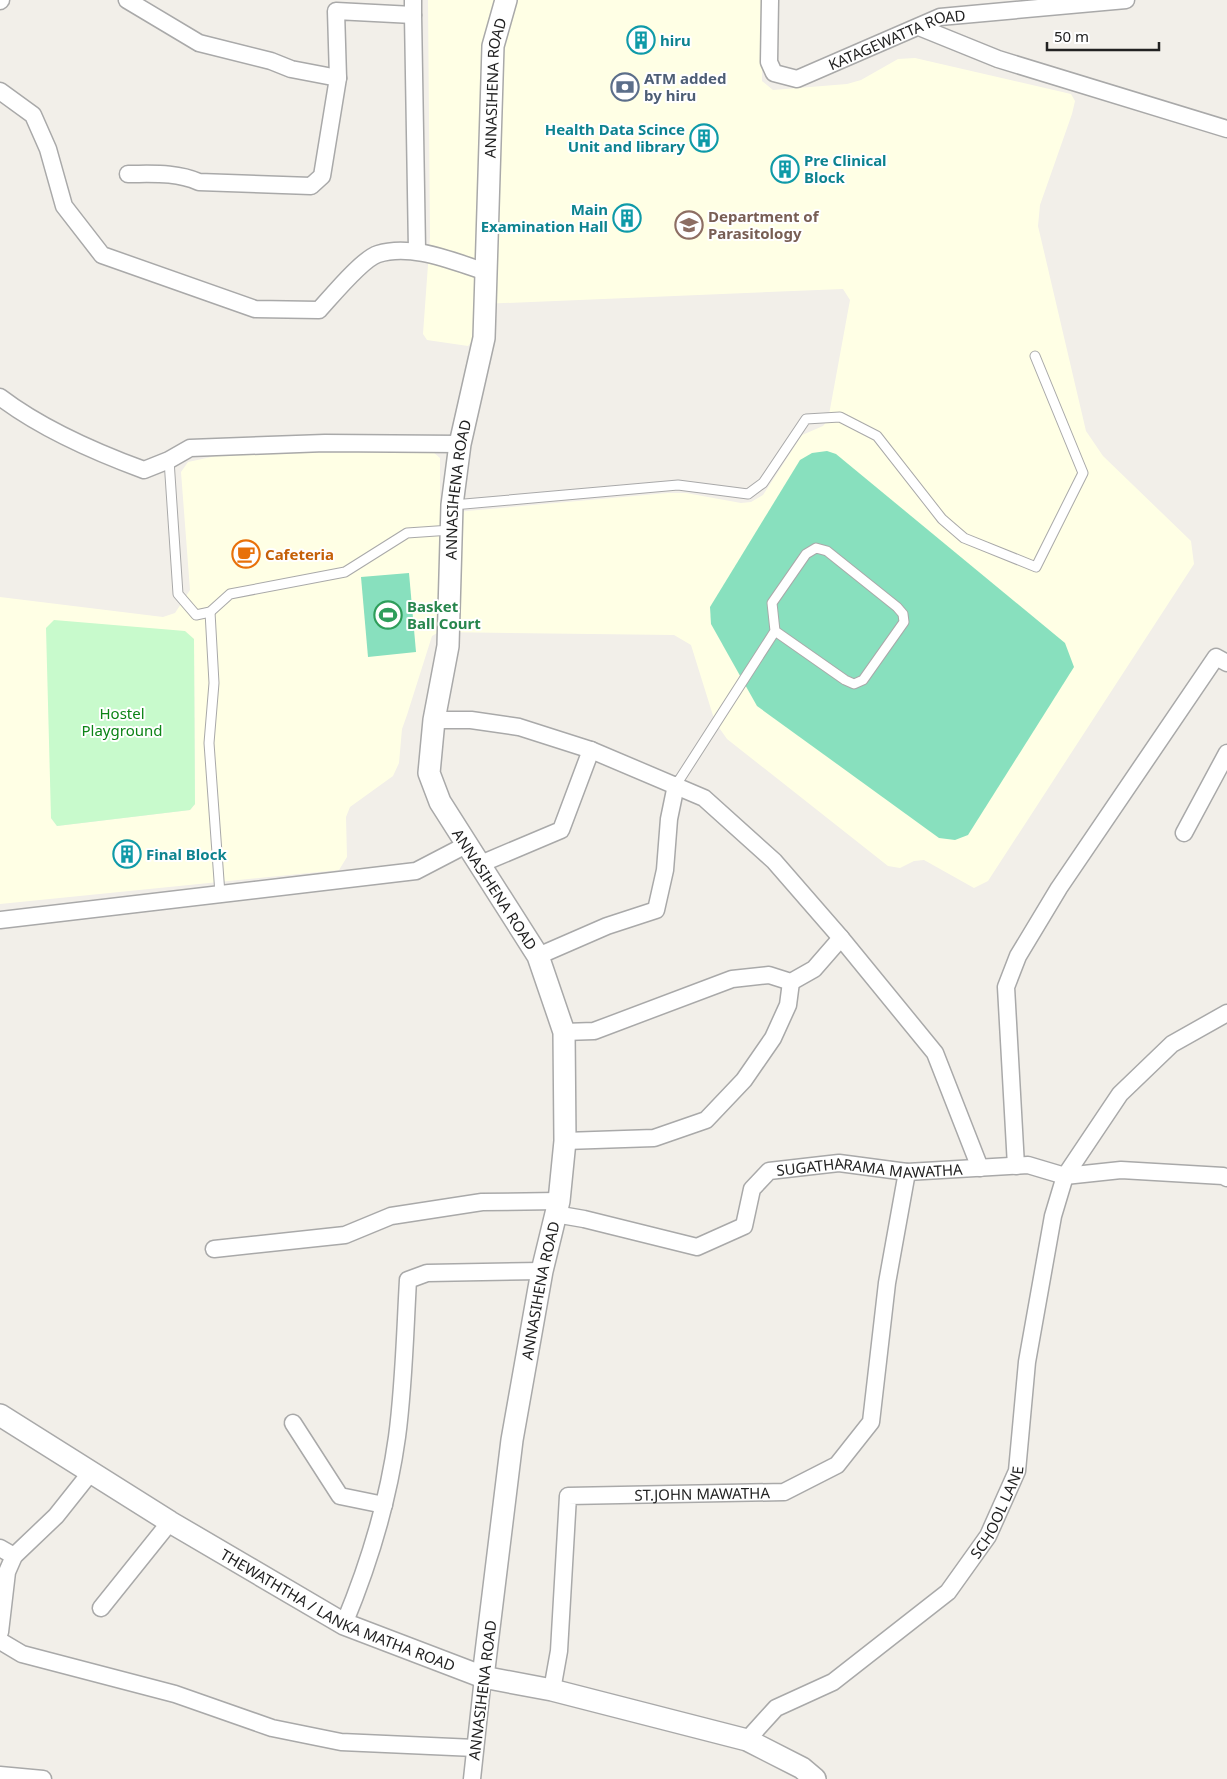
<svg xmlns="http://www.w3.org/2000/svg" width="1227" height="1779" font-family="'Noto Sans',sans-serif">
  <style>
    .education { fill: #ffffe5; fill-rule: evenodd }
    .park { fill: #c8facc }
    .pitch { fill: #88e0be }
    .lines { fill: none; stroke-linecap: round; stroke-linejoin: round }
    .service-casing { stroke: #a9a9a9; stroke-width: 11 }
    .minor-casing { stroke: #a9a9a9; stroke-width: 19 }
    .tertiary-casing { stroke: #a9a9a9; stroke-width: 24 }
    .service { stroke: #fff; stroke-width: 9 }
    .minor { stroke: #fff; stroke-width: 16 }
    .tertiary { stroke: #fff; stroke-width: 21 }
    .labels { text-anchor: middle; dominant-baseline: central; stroke-width: 4; stroke-linejoin: round; paint-order: stroke }
    .culture-label { font-size: 15px; font-weight: bold; fill: #0d838f; stroke: #fff; text-anchor: start }
    .street-label { font-size: 15px; fill: #222; stroke: #fff }
    .service-label { font-size: 15px; font-weight: bold; fill: #4e5e75; stroke: #fff; text-anchor: start }
    .education-label { font-size: 15px; font-weight: bold; fill: #785e54; stroke: #fff; text-anchor: start }
    .food-label { font-size: 15px; font-weight: bold; fill: #c56008; stroke: #fff; text-anchor: start }
    .leisure-label { font-size: 15px; font-weight: bold; fill: #27864d; stroke: #fff; text-anchor: start }
    .park-label { font-size: 15px; fill: #0c8416; stroke: #fff }
  </style>
  <rect width="100%" height="100%" fill="#f2efe9"/>
  <path class="education" d="M428,0H763L762,81L773,90L847,84L861,80L898,59L915,58L1071,94L1075,101L1072,114L1040,205L1038,226L1086,431L1103,456L1191,541L1194,564L988,881L974,888L924,860L914,861L900,868L888,866L727,739L715,722L691,645L674,635L439,632L432,636L407,715L402,729L399,763L393,776L350,807L346,817L347,857L339,870L0,904V597L163,617L175,613L190,590L181,472L188,462L230,453L433,452L440,458V509L445,513L668,493H686L741,503L751,502L763,495L802,435L823,426L828,420L850,300L843,289L482,304L477,307L473,340L468,346L427,340L423,334L430,237ZM194,639L195,804L190,810L57,826L51,818Z"/>
  <polygon class="park" points="54,620 185,631 194,639 195,804 190,810 57,826 51,818 46,628"/>
  <g class="pitch">
    <polygon points="827,451 836,454 1065,643 1074,667 968,835 955,840 939,838 757,706 711,624 710,607 800,460 812,453"/>
    <polygon points="409,573 416,652 368,657 361,577"/>
  </g>
  <g class="lines">
    <g class="service-casing">
      <g id="service">
        <polyline points="169,460 178,594 196,615 210,612 230,594 345,572 407,533 451,530"/>
        <polyline points="453,505 678,485 748,494 763,483 806,419 840,417 877,436 942,519 964,538 1036,567 1083,473 1035,356"/>
        <polyline points="210,612 214,683 209,743 220,894"/>
        <polyline points="676,785 775,631 772,603 806,554 816,548 827,551 897,607 903,614 904,622 863,680 854,684 845,680 775,631"/>
      </g>
    </g>
    <g class="minor-casing">
      <g id="minor">
        <polyline points="127,0 199,43 271,61 291,69 338,78"/>
        <path id="s1" d="M770,0L769,62L774,73L797,79L940,17L1126,0"/>
        <polyline points="0,1 1,0"/>
        <polyline points="413,15 417,250"/>
        <polyline points="919,27 998,59 1227,129"/>
        <path d="M0,91L33,115L48,149L64,206L102,255L255,309L319,310C331,297 362,259 378,254C412,243 454,262 487,272"/>
        <path d="M128,174C153,174 176,172 199,182L311,186L322,176L338,78L336,11L413,15V0"/>
        <path d="M0,397C42,429 95,452 144,470L169,460L190,448L325,443L460,444"/>
        <polyline points="434,720 471,720 519,727 591,750 704,798 774,861 841,938 935,1053 980,1168"/>
        <polyline points="1184,833 1227,753"/>
        <polyline points="478,865 561,830 591,750"/>
        <polyline points="0,920 416,871 466,845"/>
        <polyline points="538,956 607,926 656,910 665,870 669,819 676,785"/>
        <polyline points="564,1032 594,1031 732,979 769,975 791,982 814,969 841,938"/>
        <polyline points="565,1141 654,1138 706,1120 744,1080 773,1038 788,1005 791,982"/>
        <polyline points="1016,1166 1006,987 1018,956 1059,888 1216,657 1227,663"/>
        <path id="s2" d="M555,1214L584,1219L697,1247L744,1226L752,1189L769,1171L839,1163L907,1172L1028,1165L1065,1176L1121,1170L1223,1176L1227,1178"/>
        <polyline points="214,1249 345,1235 391,1216 482,1202 559,1201"/>
        <polyline points="293,1423 340,1496 384,1505"/>
        <polyline points="0,1548 14,1556"/>
        <polyline points="101,1608 170,1522"/>
        <path d="M344,1624C369,1564 388,1502 397,1437C404,1385 405,1332 408,1280L427,1273L542,1271"/>
        <polyline points="0,1632 7,1572 14,1556 56,1516 91,1472"/>
        <polyline points="0,1641 22,1654 175,1694 272,1728 341,1742 475,1748"/>
        <path id="s3" d="M552,1690L559,1651L568,1496L784,1492L837,1465L871,1422L887,1283L907,1172"/>
        <path id="s4" d="M747,1740L776,1708L833,1682L948,1592L988,1536L1017,1471L1027,1362L1053,1216L1065,1176L1120,1094L1172,1044L1227,1013"/>
        <polyline points="0,1775 43,1779"/>
        <polyline points="472,1779 483,1677"/>
      </g>
    </g>
    <g class="tertiary-casing">
      <g id="tertiary">
        <path id="s5" d="M0,1415L170,1522L344,1624L483,1677L552,1690L747,1740L802,1768L815,1779"/>
        <path id="s6" d="M483,1677L512,1440L542,1271L559,1201L565,1141L564,1032L538,956L440,802L429,773L434,720L448,646L452,505L460,444L484,338L493,46L506,0"/>
      </g>
    </g>
    <use href="#service" class="service"/>
    <use href="#minor" class="minor"/>
    <use href="#tertiary" class="tertiary"/>
  </g>
  <defs>
    <g id="building-ring" transform="scale(1.4375)"><circle r="9.5" fill="#fff" stroke="#0f9aa8" stroke-width="1.5"/><path d="M-4-6H4V6H1V3H-1V6H-4ZM-2.5-4.3h1.7v1.8h-1.7ZM.8-4.3h1.7v1.8H.8ZM-2.5-1h1.7V.8h-1.7ZM.8-1h1.7V.8H.8Z" fill="#0f9aa8"/></g>
    <g id="bank-ring" transform="scale(1.4375)"><circle r="9.5" fill="#fff" stroke="#5c6f8a" stroke-width="1.5"/><path d="M-6-4H6V4H-6ZM0-2.3a2.3 2.3 0 1 0 0 4.6a2.3 2.3 0 1 0 0-4.6Z" fill="#5c6f8a"/></g>
    <g id="university-ring" transform="scale(1.4375)"><circle r="9.5" fill="#fff" stroke="#8d6e63" stroke-width="1.5"/><path d="M0-5L7-2L0 1L-7-2ZM-4 1L0 2.5L4 1V4Q0 6-4 4Z" fill="#8d6e63"/></g>
    <g id="cafe-ring" transform="scale(1.4375)"><circle r="9.5" fill="#fff" stroke="#e8710a" stroke-width="1.5"/><path d="M-5.5-4.5H6V0H3Q3 3.5 0 3.5H-2.5Q-5.5 3.5-5.5 0ZM3-3.2v2h1.7v-2ZM-6 4.5H4V6H-6Z" fill="#e8710a"/></g>
    <g id="stadium-ring" transform="scale(1.4375)"><circle r="9.5" fill="#fff" stroke="#2e9e5b" stroke-width="1.5"/><path d="M0-5a6.5 5 0 1 0 0 10a6.5 5 0 1 0 0-10ZM-3.5-1.8h7v3.6h-7Z" fill="#2e9e5b"/></g>
  </defs>
  <g fill-rule="evenodd">
    <use href="#building-ring" x="641" y="40"/>
    <use href="#bank-ring" x="625" y="87"/>
    <use href="#building-ring" x="704" y="138"/>
    <use href="#building-ring" x="785" y="169"/>
    <use href="#building-ring" x="627" y="218"/>
    <use href="#university-ring" x="689" y="225"/>
    <use href="#cafe-ring" x="246" y="554"/>
    <use href="#stadium-ring" x="388" y="615"/>
    <use href="#building-ring" x="127" y="854"/>
  </g>
  <g class="labels">
    <g class="culture-label">
      <text x="660" y="40">hiru</text>
      <text x="685" y="129" text-anchor="end">Health Data Scince<tspan x="685" dy="17">Unit and library</tspan></text>
      <text x="804" y="160">Pre Clinical<tspan x="804" dy="17">Block</tspan></text>
      <text x="608" y="209" text-anchor="end">Main<tspan x="608" dy="17">Examination Hall</tspan></text>
      <text x="146" y="854">Final Block</text>
    </g>
    <g class="street-label">
      <text stroke="none"><textPath href="#s1" startOffset="206">KATAGEWATTA ROAD</textPath></text>
      <text stroke="none"><textPath href="#s6" startOffset="1636">ANNASIHENA ROAD</textPath></text>
      <text stroke="none"><textPath href="#s6" startOffset="1231">ANNASIHENA ROAD</textPath></text>
      <text transform="translate(495 889) rotate(57)">ANNASIHENA ROAD</text>
      <text stroke="none"><textPath href="#s2" startOffset="361">SUGATHARAMA MAWATHA</textPath></text>
      <text stroke="none"><textPath href="#s6" startOffset="391">ANNASIHENA ROAD</textPath></text>
      <text stroke="none"><textPath href="#s3" startOffset="329">ST.JOHN MAWATHA</textPath></text>
      <text stroke="none"><textPath href="#s4" startOffset="346">SCHOOL LANE</textPath></text>
      <text stroke="none"><textPath href="#s5" startOffset="391">THEWATHTHA / LANKA MATHA ROAD</textPath></text>
      <text transform="translate(482 1690) rotate(-83)">ANNASIHENA ROAD</text>
    </g>
    <g class="service-label">
      <text x="644" y="78">ATM added<tspan x="644" dy="17">by hiru</tspan></text>
    </g>
    <g class="education-label">
      <text x="708" y="216">Department of<tspan x="708" dy="17">Parasitology</tspan></text>
    </g>
    <g class="food-label">
      <text x="265" y="554">Cafeteria</text>
    </g>
    <g class="leisure-label">
      <text x="407" y="606">Basket<tspan x="407" dy="17">Ball Court</tspan></text>
    </g>
    <g class="park-label">
      <text x="122" y="713">Hostel<tspan x="122" dy="17">Playground</tspan></text>
    </g>
  </g>
  <path d="M1047 42v8h112v-8" fill="none" stroke="#222222" stroke-width="2.5"/>
  <text x="1054" y="42" font-size="15" fill="#222222" stroke="#ffffff" stroke-width="4" paint-order="stroke">50 m</text>
</svg>
